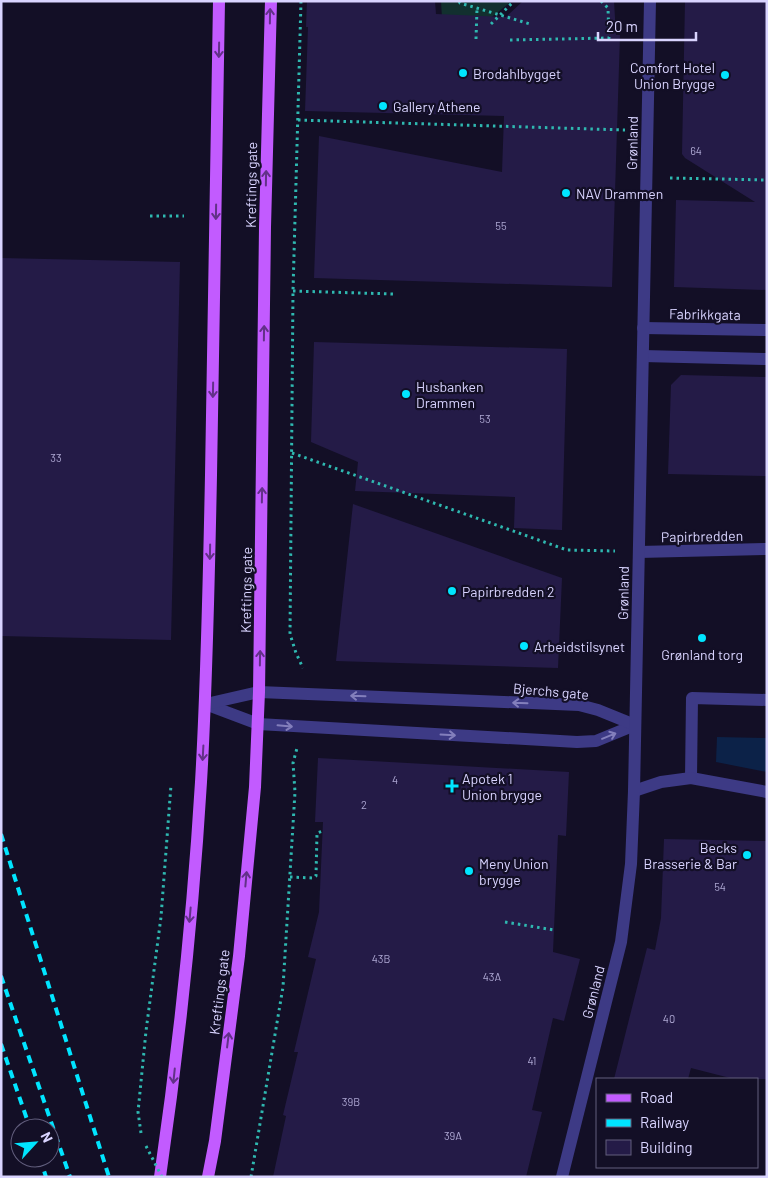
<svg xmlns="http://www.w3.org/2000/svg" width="768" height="1178" font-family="Barlow,sans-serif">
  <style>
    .green { fill: #12302f }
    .water { fill: #0c2248 }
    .building { fill: #241b47 }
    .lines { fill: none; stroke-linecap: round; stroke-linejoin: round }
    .path { stroke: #2fb8b0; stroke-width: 3; stroke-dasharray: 2.5 4; stroke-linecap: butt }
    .lane { stroke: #3d3a85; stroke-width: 12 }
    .street { stroke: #3d3a85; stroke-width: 12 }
    .primary { stroke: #c25bff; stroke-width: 12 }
    .rail { stroke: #00e5ff; stroke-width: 4; stroke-dasharray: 8 6; stroke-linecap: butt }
    .path-bridge { stroke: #2fb8b0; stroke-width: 3; stroke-dasharray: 2.5 4; stroke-linecap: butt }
    .oneway { stroke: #623188 }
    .oneway2 { stroke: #837fbc }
    .poi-dot { fill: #00e5ff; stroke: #130f26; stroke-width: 2 }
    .labels { text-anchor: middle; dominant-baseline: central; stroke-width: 4.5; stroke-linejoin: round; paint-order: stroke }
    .number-label { font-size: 11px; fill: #aca6d1 }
    .poi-label { font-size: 14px; fill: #d9d4ff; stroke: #130f26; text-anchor: start }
    .street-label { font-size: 14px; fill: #d9d4ff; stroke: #130f26 }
  </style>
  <rect width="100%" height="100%" fill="#130f26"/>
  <polygon class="green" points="441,1 512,1 488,20 442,19"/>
  <polygon class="water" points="717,737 767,738 767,772 716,762"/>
  <g class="building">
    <polygon points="307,1 435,1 436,14 506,17 523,1 614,1 616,35 620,35 612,287 314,278 319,136 502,172 504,116 305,111 308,27 306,27"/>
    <polygon points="685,1 767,1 767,290 674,287 676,200 755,202 685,158 682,154"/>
    <polygon points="1,258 180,262 171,640 1,636"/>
    <polygon points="314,342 567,349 562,530 514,528 515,497 355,491 358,462 311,442"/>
    <polygon points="681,375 767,377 767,476 668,474 671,385"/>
    <polygon points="353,504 562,578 558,668 336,661"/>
    <polygon points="318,758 569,772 566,836 558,835 553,952 580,959 564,1021 553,1018 532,1110 542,1112 526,1177 273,1177 286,1116 283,1115 298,1052 294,1052 316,959 308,957 319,912 323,822 315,822"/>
    <polygon points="664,839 767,841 767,1079 734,1079 691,1068 688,1079 614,1079 647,948 655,950 661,918"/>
  </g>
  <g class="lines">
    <g class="path">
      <polyline points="301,1 293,291 290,634 296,653 303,668"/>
      <polyline points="459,1 460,3 530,24"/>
      <polyline points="491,24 514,1"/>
      <polyline points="476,39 477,9"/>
      <polyline points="510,40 609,38 608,8 601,1"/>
      <polyline points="298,120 625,130"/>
      <polyline points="670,178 767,180"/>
      <polyline points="150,216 184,216"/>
      <polyline points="293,291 393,294"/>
      <polyline points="292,453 567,550 615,551"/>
      <polyline points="290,877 313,878 316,876 317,833 323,831"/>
      <polyline points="505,922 554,930"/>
      <polyline points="141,1133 138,1112 146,1031 161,917 171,785"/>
      <polyline points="251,1177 283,987 295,792 293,763 297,748"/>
    </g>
    <polyline class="lane" points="643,356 767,359"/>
    <g class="street">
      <polyline points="643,328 767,330"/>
      <polyline points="639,552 767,549"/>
      <polyline points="767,700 692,698 691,778 767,792"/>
      <polyline points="205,704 258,724 577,742 596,741 635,725"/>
      <polyline points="206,704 259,692 579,705 598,710 635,725"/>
      <polyline points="634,791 661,782 691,778"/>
      <polyline points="562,1177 621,942 631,864 634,791 650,1"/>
    </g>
    <g class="primary">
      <path d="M160,1177C179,1046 193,914 201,782C207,680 209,577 211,475C215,317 217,159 219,1"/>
      <polyline points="208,1177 215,1141 239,956 255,787 259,692 265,227 271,1"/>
    </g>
    <g class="rail">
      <polyline points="1,834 109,1177"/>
      <polyline points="1,976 70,1177"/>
      <polyline points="1,1044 30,1128"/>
      <polyline points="40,1158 46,1177"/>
    </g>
    <polyline class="path-bridge" points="146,1146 162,1177"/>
  </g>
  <defs><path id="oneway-shaft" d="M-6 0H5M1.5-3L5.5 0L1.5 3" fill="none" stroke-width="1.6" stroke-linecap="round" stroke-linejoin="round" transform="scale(1.25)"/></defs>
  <g class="oneway">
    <use href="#oneway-shaft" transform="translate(270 16) rotate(-89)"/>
    <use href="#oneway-shaft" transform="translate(219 50) rotate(91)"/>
    <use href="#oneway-shaft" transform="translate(266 178) rotate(-89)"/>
    <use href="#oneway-shaft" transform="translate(216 212) rotate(91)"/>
    <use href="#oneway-shaft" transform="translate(264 333) rotate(-89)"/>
    <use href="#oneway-shaft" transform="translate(213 390) rotate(91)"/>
    <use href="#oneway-shaft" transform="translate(262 495) rotate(-89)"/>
    <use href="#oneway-shaft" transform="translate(210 552) rotate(91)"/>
    <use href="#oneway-shaft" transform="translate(260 658) rotate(-89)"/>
    <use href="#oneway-shaft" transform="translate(203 753) rotate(93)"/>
    <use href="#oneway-shaft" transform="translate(246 879) rotate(-85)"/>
    <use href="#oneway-shaft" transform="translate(190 915) rotate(95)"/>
    <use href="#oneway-shaft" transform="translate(228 1040) rotate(-83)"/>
    <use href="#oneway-shaft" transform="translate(174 1076) rotate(96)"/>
  </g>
  <g class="oneway2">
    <use href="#oneway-shaft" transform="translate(358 696) rotate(-178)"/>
    <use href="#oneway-shaft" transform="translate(520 703) rotate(-178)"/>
    <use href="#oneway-shaft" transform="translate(285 726) rotate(5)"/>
    <use href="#oneway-shaft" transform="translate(448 735) rotate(3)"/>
    <use href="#oneway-shaft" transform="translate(609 736) rotate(-22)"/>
  </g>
  <g class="poi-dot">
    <circle cx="463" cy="73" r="5"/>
    <circle cx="725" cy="75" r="5"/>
    <circle cx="383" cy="106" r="5"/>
    <circle cx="566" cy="193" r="5"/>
    <circle cx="406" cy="394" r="5"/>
    <circle cx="452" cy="591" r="5"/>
    <circle cx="702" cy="638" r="5"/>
    <circle cx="524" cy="646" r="5"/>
    <path d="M449.5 778.5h5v5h5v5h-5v5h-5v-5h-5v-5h5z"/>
    <circle cx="747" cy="855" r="5"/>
    <circle cx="469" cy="871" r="5"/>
  </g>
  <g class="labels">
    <g class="number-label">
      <text x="696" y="150">64</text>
      <text x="501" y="225">55</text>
      <text x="485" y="418">53</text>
      <text x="56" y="457">33</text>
      <text x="395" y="779">4</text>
      <text x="364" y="804">2</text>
      <text x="720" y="886">54</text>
      <text x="381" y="958">43B</text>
      <text x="492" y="976">43A</text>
      <text x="669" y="1018">40</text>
      <text x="532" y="1060">41</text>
      <text x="351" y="1101">39B</text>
      <text x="453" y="1135">39A</text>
    </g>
    <g class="poi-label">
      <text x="715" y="67" text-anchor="end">Comfort Hotel<tspan x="715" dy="16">Union Brygge</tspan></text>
      <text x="473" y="73">Brodahlbygget</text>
      <text x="393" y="106">Gallery Athene</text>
      <text x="576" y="193">NAV Drammen</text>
      <text x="416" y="386">Husbanken<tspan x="416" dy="16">Drammen</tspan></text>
      <text x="462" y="591">Papirbredden 2</text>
      <text x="534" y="646">Arbeidstilsynet</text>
      <text x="702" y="654" text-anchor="middle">Grønland torg</text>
      <text x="462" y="778">Apotek 1<tspan x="462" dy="16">Union brygge</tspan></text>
      <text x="737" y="847" text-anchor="end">Becks<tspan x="737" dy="16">Brasserie &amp; Bar</tspan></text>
      <text x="479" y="863">Meny Union<tspan x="479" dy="16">brygge</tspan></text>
    </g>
    <g class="street-label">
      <text transform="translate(632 143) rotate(-89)">Grønland</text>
      <text transform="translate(251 185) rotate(-89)">Kreftings gate</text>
      <text transform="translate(705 314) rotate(1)">Fabrikkgata</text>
      <text transform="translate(702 536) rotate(-1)">Papirbredden</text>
      <text transform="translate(246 590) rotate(-89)">Kreftings gate</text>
      <text transform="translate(623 593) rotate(-89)">Grønland</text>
      <text transform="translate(551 691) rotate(5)">Bjerchs gate</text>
      <text transform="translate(219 992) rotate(-83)">Kreftings gate</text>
      <text transform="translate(593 992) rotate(-76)">Grønland</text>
    </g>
  </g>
  <rect width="768" height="1178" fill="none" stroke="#d9d4ff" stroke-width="5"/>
  <rect x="596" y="1078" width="162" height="90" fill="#130f26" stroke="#625e7d"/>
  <rect x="606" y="1094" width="25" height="8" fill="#c25bff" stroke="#625e7d"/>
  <text x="640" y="1103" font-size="15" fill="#d9d4ff">Road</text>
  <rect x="606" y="1119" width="25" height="8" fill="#00e5ff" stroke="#625e7d"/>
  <text x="640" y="1128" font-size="15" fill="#d9d4ff">Railway</text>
  <rect x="606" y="1140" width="25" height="15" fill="#241b47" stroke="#625e7d"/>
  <text x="640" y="1153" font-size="15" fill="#d9d4ff">Building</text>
  <g transform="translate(35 1143) rotate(64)"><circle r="24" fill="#130f26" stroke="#625e7d"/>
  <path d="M0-4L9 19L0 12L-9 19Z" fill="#00e5ff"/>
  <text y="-8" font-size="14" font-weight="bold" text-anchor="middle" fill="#d9d4ff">N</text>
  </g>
  <path d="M598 32v8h98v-8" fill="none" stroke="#d9d4ff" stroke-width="2.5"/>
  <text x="606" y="32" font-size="15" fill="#d9d4ff" stroke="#130f26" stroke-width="4" paint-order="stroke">20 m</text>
</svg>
